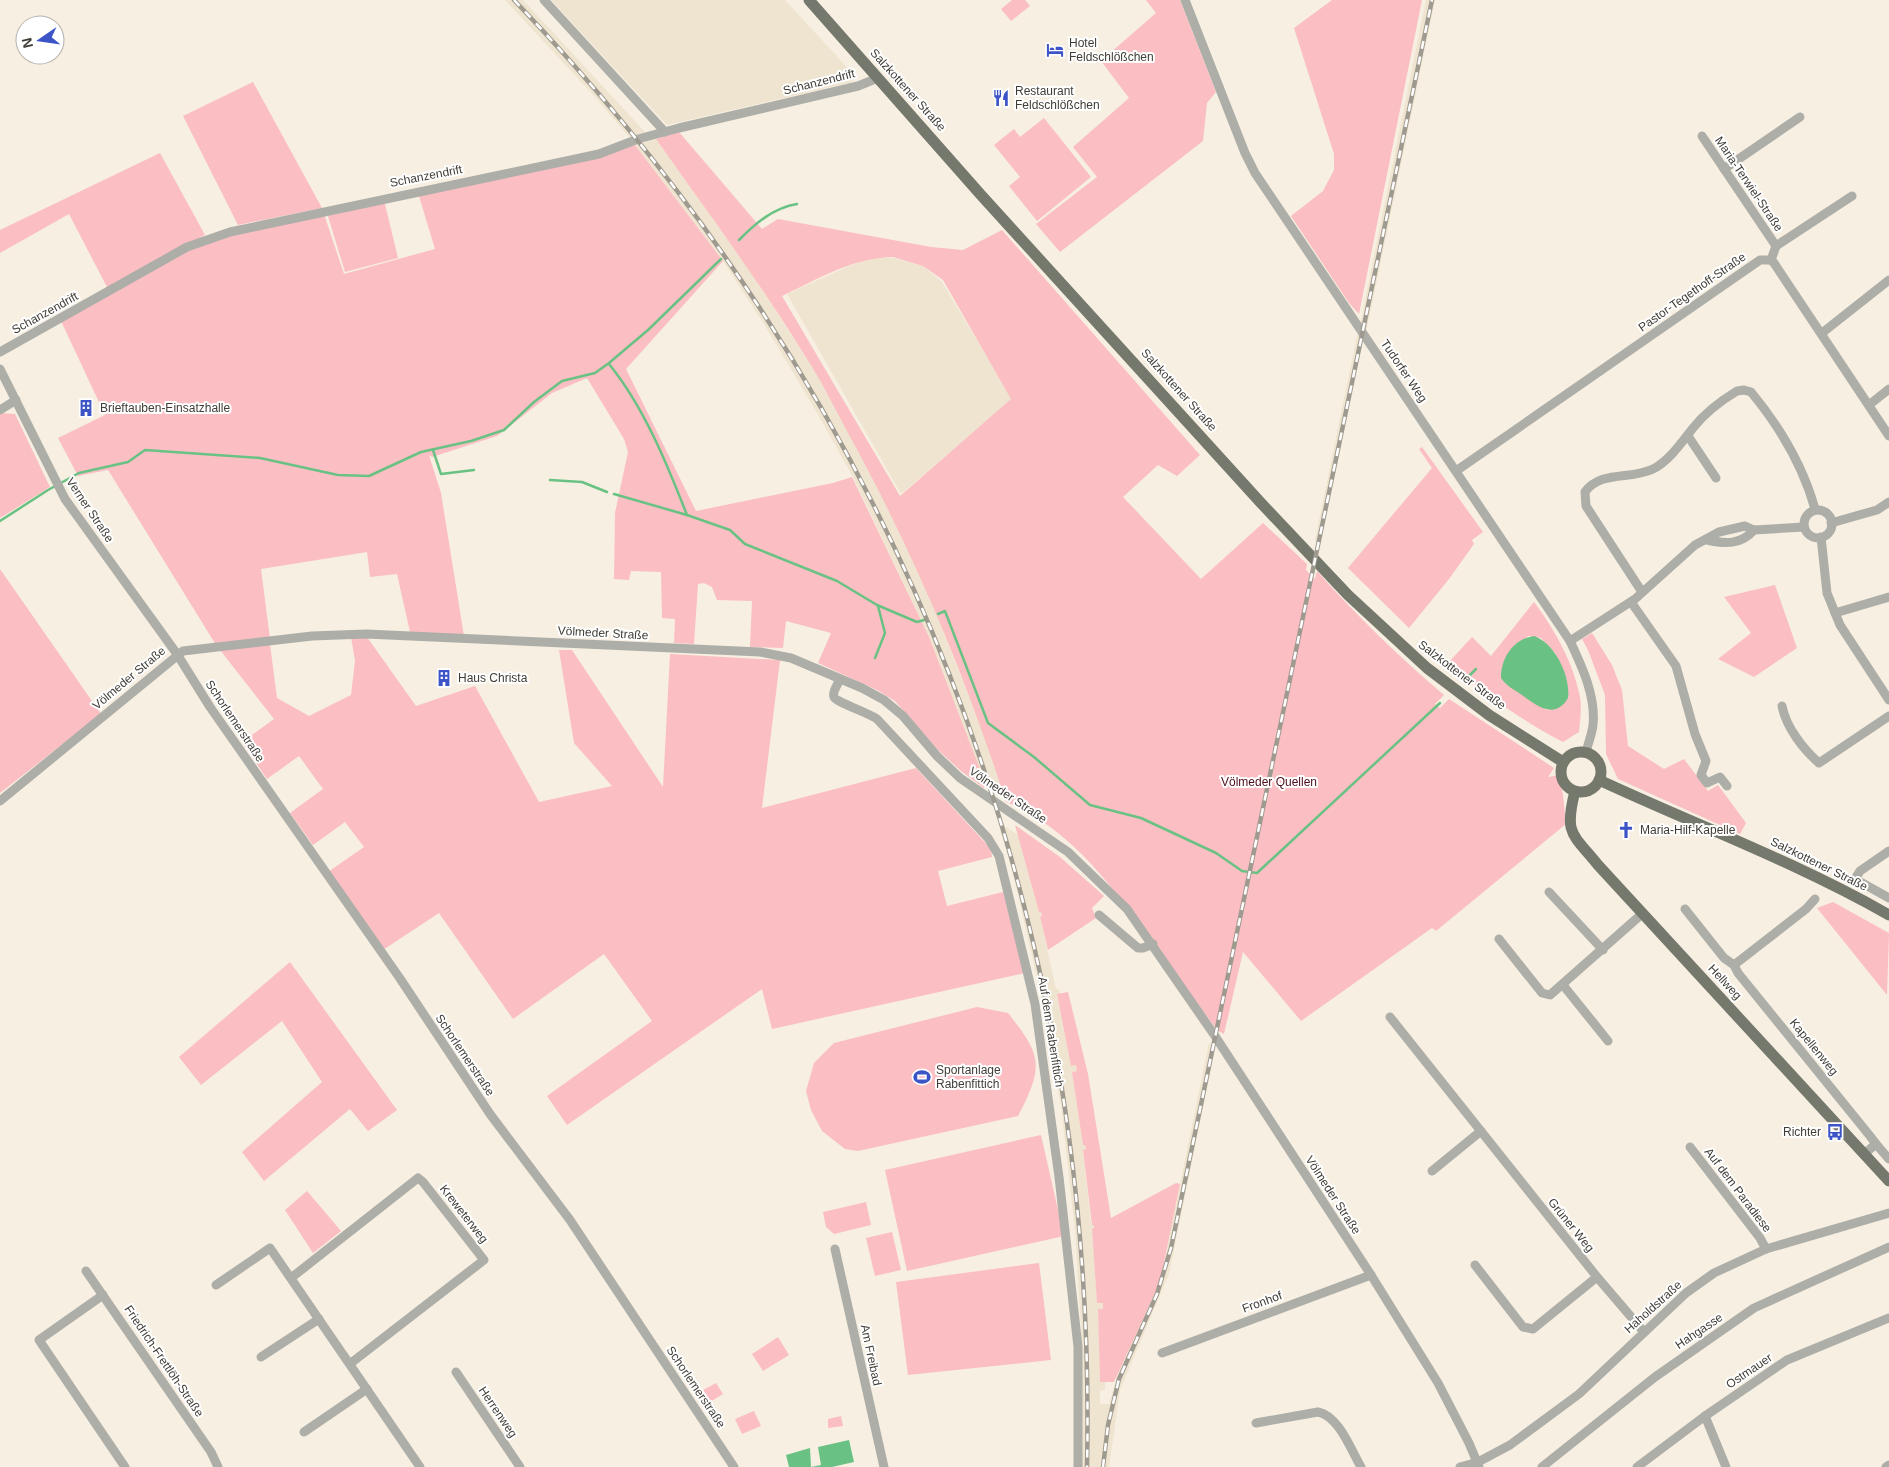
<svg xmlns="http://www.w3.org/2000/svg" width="1889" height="1467" font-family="Helvetica,sans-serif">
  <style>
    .built { fill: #efe4cf }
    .green { fill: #fbbec3; fill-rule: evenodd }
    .water { fill: #69c284 }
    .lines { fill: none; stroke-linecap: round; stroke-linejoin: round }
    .stream { stroke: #69c284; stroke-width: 2.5 }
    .minor { stroke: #adaea8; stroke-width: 9 }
    .major { stroke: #75786c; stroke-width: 11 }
    .rail-casing { stroke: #9f9a90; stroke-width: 4.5 }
    .rail { stroke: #fff; stroke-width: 2.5; stroke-dasharray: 8; stroke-linecap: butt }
    .labels { text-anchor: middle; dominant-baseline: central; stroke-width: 4; stroke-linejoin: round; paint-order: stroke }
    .poi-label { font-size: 12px; fill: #403d37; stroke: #fff; text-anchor: start }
    .street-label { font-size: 12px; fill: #403d37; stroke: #fff }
    .park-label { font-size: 12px; fill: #4e0f1c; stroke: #fff }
  </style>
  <rect width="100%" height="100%" fill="#f7efe1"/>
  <g class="built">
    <polygon points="505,0 523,0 645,132 629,137 597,99"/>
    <polygon points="551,0 785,0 857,78 849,83 667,125"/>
    <polygon points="1426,0 1435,0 1366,333 1360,325"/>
    <polygon points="656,139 745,264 813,368 886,501 921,576 988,744 1005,798 986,786 929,637 853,477 813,406 767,329 723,261 635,145"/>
    <polygon points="874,258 894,258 923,266 942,282 1012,399 901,494 787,294 849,266"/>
    <polygon points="1358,331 1363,338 1320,545 1315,540"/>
    <polygon points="998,822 1018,835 1039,912 1041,912 1042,916 1040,917 1056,989 1059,989 1060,994 1057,995 1071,1065 1076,1065 1077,1071 1072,1072 1083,1145 1085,1145 1086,1150 1083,1151 1091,1224 1094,1224 1094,1229 1092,1229 1097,1302 1103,1302 1103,1309 1098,1309 1100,1382 1105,1382 1105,1390 1100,1390 1100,1404 1109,1404 1122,1361 1160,1282 1209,1043 1215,1049 1169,1274 1120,1390 1109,1467 1082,1467 1082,1343 1075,1231 1061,1106 1041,995 1013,873"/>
  </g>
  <g class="green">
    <polygon points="1012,0 1025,0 1030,6 1011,21 1001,9"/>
    <polygon points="1146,0 1180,0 1216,92 1207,103 1203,141 1060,252 1036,224 1097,177 1073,147 1129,98 1101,61 1156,13"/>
    <polygon points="1332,0 1422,0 1359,314 1349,303 1291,216 1323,191 1334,170 1334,154 1294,28"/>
    <polygon points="253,82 322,208 238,225 183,116"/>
    <polygon points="1044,118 1091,177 1037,221 1009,186 1020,177 994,145 1014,129 1020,137"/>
    <path d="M679,132L762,229L778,219L931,247L963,250L1002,230L1200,455L1177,476L1158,465L1123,497L1201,579L1263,523L1307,564L1306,570L1315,579L1317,571C1357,616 1398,656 1444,695L1435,704L1440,708L1449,699L1554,768L1548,777L1559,775L1563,795L1566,824L1436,931L1432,928L1301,1021L1243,952L1224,1034L1217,1030C1194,999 1172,968 1149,937C1110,884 1070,828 1006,802C965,674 913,551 848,433C836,411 825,388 812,367C764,288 709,214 656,139ZM893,257L923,266L943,280L1011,399L900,496L782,296C818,279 852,258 893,257Z"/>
    <polygon points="635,145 723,261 626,369 696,511 833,483 852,477 929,637 985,782 984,788 961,771 938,750 895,701 877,690 818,663 831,633 786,621 783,648 750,647 752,601 717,600 712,587 704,583 698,584 694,644 674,643 675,619 662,618 661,572 631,571 629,580 614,579 615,513 628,452 624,439 587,378 552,393 497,436 432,457 429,455 441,493 464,636 410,632 397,574 370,577 367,552 261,569 270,639 216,645 108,470 78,476 58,438 105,415 61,321 188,249 212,239 324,214 344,274 435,249 418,193 597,157"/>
    <polygon points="160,153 205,235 108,289 69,214 0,253 0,230"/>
    <polygon points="384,200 398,258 345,272 327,213"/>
    <polygon points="0,413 15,414 50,487 0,518"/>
    <polygon points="1422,447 1483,532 1472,540 1474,544 1449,579 1409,628 1348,568 1432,468 1419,449"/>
    <polygon points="0,569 101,714 0,793"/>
    <polygon points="1775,585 1797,648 1754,677 1718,659 1751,633 1724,597"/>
    <path d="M1534,602C1555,630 1573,662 1580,697C1582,708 1580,721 1579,732L1563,742C1522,721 1484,693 1448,663L1472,637L1491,656ZM1528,636L1541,638L1555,653L1567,682L1547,710L1504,682Z"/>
    <polygon points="1592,633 1612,665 1622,690 1628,746 1664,769 1684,759 1708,791 1718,785 1746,823 1740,834 1618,779 1606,754 1605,695 1588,650 1582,639"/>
    <polygon points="351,637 367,637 416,706 475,686 539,802 612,786 574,743 559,650 572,650 663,787 670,654 780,660 762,808 916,768 991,849 992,857 938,871 947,906 1003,892 1025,973 772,1029 762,989 567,1125 547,1096 652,1021 604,954 513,1019 439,913 383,950 328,872 364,847 345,822 313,845 290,813 323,789 299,756 267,779 242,742 274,719 220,650 270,644 277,698 309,716 351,695 355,661"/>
    <polygon points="1015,825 1060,857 1104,896 1092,908 1096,918 1048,950 1040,917 1042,916 1041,912 1039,912"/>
    <polygon points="1833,902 1889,933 1887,995 1817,908"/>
    <polygon points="290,962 397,1110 368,1131 350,1109 264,1181 242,1152 322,1082 282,1021 201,1085 179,1057"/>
    <polygon points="1068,992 1088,1074 1111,1218 1176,1183 1180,1184 1160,1282 1114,1382 1100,1382 1098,1309 1103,1309 1103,1303 1097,1303 1092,1229 1094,1228 1094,1225 1092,1225 1083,1150 1086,1149 1085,1145 1083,1145 1072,1072 1077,1071 1076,1065 1071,1066 1057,994"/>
    <path d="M977,1007L1008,1013C1042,1056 1044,1066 1018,1116L858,1151L845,1149L822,1131L811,1110L806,1091L814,1063L834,1043Z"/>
    <polygon points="1041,1135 1064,1236 907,1271 885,1170"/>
    <polygon points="307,1191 341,1231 313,1253 285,1210"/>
    <polygon points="866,1202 871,1225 834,1234 826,1227 823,1212"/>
    <polygon points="892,1232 901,1270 875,1276 866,1238"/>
    <polygon points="1039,1263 1051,1360 908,1375 896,1282"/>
    <polygon points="778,1337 789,1355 763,1371 752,1354"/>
    <polygon points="716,1383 723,1394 710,1402 703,1390"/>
    <polygon points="754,1411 761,1426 742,1434 735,1419"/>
    <polygon points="841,1416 843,1426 828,1428 828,1419"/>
  </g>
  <g class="water">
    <path d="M1534,636C1555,643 1571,677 1568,698C1555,720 1537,706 1522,695C1515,690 1506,686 1501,678C1501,657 1514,639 1534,636Z"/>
    <polygon points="849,1440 854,1462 832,1467 811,1467 821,1465 818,1447"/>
    <polygon points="810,1448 811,1467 789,1467 786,1455"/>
  </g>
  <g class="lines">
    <g class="stream">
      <path d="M739,240C756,223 773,208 797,204"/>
      <path d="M609,364C644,407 667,464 687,515L730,530L745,544L837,581L877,605L917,622L924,620"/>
      <polyline points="433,450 441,474 474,470"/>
      <polyline points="550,480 582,482 607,492"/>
      <polyline points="614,494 687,515"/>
      <polyline points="0,521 48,490 79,473 128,462 145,450 260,458 338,475 369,476 421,452 471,441 504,430 534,402 562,381 595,373 609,363 648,330 721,259"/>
      <polyline points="938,614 945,611 988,723 1034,757 1090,805 1141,818 1216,853 1242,871 1257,873 1440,703"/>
      <polyline points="875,658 885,633 878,606"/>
      <polyline points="1466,679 1476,669"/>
    </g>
    <g class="minor">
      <polyline points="544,0 665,132"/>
      <path d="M1185,0L1245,153L1255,173L1570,641C1582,667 1596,696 1593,725C1592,734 1588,744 1586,752"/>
      <polyline points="1702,136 1776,246 1771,260"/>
      <polyline points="1724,169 1800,117"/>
      <polyline points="1776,246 1852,196"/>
      <polyline points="1822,333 1889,280"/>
      <polyline points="0,352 187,247 230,232 599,154 638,139 679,128 858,86 878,78"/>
      <polyline points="0,369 65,499 177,654 210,707 399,977 490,1114 570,1220 734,1467"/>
      <polyline points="1869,405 1889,389"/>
      <polyline points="0,410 16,400"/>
      <polyline points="1688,436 1716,478"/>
      <polyline points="1456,471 1760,260 1771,260 1774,263 1889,436"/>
      <circle cx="1818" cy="524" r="14"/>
      <polyline points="1831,523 1877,510 1889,502"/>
      <polyline points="1821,537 1827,593 1840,625 1889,700"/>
      <path d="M1707,540C1725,544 1741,545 1754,530"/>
      <path d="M1642,592L1586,506L1585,492C1601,470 1631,480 1653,469C1669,461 1682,442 1693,428C1704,414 1722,400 1737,391L1744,390L1751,392C1780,427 1803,466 1815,509"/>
      <polyline points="1631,602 1676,666 1695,734 1706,761 1701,775 1707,783 1720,777 1727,786"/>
      <polyline points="1835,613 1889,597"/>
      <polyline points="1570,641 1635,599 1695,545 1719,532 1745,526 1754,530 1804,527"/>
      <path d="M840,679C838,684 832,692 834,697C836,702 869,713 877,719L988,838L999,856L1035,1004L1059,1177L1078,1347V1467"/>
      <path d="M1782,706C1786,727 1803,749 1819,763L1889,716"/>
      <polyline points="0,801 183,651 312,636 366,634 760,652 791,658 862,688 884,700 903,716 937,756 960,778 1068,852 1127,909 1215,1036 1371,1275 1438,1383 1469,1443 1479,1467"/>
      <polyline points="1889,851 1860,871 1855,879 1889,898"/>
      <polyline points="1549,892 1603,950"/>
      <polyline points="1685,909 1724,958 1734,965 1738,973 1870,1136 1876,1144 1864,1154"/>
      <polyline points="1099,915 1138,948 1143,948 1153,944"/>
      <polyline points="1499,939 1542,993 1550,995 1643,913"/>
      <polyline points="1734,965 1806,909 1815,899"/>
      <polyline points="1563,985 1608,1041"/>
      <polyline points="1390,1017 1597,1277 1644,1332"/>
      <polyline points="1876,1144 1889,1159"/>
      <polyline points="1690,1147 1760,1238 1766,1249"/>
      <polyline points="1432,1171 1481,1131"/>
      <polyline points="835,1249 884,1467"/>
      <polyline points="1475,1265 1523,1327 1533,1329 1597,1277"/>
      <polyline points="86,1271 211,1452 218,1467"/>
      <polyline points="291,1278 418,1178 423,1182 484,1260 351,1363"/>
      <polyline points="216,1285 270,1248 420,1467"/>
      <polyline points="103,1295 39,1340 125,1467"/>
      <polyline points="1162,1353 1371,1275"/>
      <polyline points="261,1357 319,1319"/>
      <polyline points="456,1372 520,1467"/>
      <polyline points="1705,1416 1726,1467"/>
      <path d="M1256,1423L1318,1412C1339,1416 1351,1450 1361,1467"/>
      <polyline points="304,1432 367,1389"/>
      <polyline points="1460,1467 1478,1462 1510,1445 1579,1394 1686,1293 1714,1273 1766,1249 1889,1213"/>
      <polyline points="1542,1467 1655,1377 1754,1308 1889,1247"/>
      <polyline points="1637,1467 1705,1416 1787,1360 1889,1318"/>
      <polyline points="1886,1467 1889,1465"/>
    </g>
    <g class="major">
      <polyline points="809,0 981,195 1261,503 1348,595 1427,668 1489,715 1563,762"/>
      <circle cx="1581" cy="772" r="20"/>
      <path d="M1599,780C1696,825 1796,862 1889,915"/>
      <path d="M1575,791C1564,834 1572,833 1598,865L1889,1181"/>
    </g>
    <g class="rail-casing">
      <g id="rail">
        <path d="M514,0C900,404 1099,908 1087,1467"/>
        <polyline points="1103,1467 1108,1425 1119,1379 1157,1294 1171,1248 1432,0"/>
      </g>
    </g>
    <use href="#rail" class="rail"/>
  </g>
  <defs>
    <g id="hotel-bare" transform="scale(1.35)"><path d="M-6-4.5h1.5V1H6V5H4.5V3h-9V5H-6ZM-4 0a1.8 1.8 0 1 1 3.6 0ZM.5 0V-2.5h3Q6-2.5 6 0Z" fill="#3c54c6" stroke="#fff" stroke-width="2.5" paint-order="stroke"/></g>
    <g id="restaurant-bare" transform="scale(1.35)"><path d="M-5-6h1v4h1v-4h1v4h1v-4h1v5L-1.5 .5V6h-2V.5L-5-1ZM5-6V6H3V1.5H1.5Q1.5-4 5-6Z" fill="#3c54c6" stroke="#fff" stroke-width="2.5" paint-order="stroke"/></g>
    <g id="building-bare" transform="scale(1.35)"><path d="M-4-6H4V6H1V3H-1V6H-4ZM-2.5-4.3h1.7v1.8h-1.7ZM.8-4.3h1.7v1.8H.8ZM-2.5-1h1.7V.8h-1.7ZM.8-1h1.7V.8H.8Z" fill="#3c54c6" stroke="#fff" stroke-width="2.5" paint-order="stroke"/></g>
    <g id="church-bare" transform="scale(1.35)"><path d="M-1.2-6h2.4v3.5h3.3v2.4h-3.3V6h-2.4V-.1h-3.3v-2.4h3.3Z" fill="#3c54c6" stroke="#fff" stroke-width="2.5" paint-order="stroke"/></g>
    <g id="stadium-bare" transform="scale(1.35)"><path d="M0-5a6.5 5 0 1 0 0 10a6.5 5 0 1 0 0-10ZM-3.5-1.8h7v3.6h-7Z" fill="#3c54c6" stroke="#fff" stroke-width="2.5" paint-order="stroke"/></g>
    <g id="bus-bare" transform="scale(1.35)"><path d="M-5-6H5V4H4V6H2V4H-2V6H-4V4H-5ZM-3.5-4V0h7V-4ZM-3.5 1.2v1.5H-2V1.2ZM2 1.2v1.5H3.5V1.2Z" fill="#3c54c6" stroke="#fff" stroke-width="2.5" paint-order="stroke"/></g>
  </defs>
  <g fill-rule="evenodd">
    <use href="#hotel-bare" x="1055" y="50"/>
    <use href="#restaurant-bare" x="1001" y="98"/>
    <use href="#building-bare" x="86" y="408"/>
    <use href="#building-bare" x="444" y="678"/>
    <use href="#church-bare" x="1626" y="830"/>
    <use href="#stadium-bare" x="922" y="1077"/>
    <use href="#bus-bare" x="1835" y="1132"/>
  </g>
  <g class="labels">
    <g class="poi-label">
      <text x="1069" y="43">Hotel<tspan x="1069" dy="14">Feldschlößchen</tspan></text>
      <text x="1015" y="91">Restaurant<tspan x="1015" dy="14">Feldschlößchen</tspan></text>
      <text x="100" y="408">Brieftauben-Einsatzhalle</text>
      <text x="458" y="678">Haus Christa</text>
      <text x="1640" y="830">Maria-Hilf-Kapelle</text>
      <text x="936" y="1070">Sportanlage<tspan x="936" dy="14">Rabenfittich</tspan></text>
      <text x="1821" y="1132" text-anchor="end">Richter</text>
    </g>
    <g class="street-label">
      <text transform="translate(819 82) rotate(-14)">Schanzendrift</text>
      <text transform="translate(908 90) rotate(48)">Salzkottener Straße</text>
      <text transform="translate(426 176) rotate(-11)">Schanzendrift</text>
      <text transform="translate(1749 184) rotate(56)">Maria-Terwiel-Straße</text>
      <text transform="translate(1692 292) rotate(-35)">Pastor-Tegethoff-Straße</text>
      <text transform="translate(45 313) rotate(-29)">Schanzendrift</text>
      <text transform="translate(1404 371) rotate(56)">Tudorfer Weg</text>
      <text transform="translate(1179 390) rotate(48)">Salzkottener Straße</text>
      <text transform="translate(90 510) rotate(56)">Verner Straße</text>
      <text transform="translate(603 633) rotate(3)">Völmeder Straße</text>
      <text transform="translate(1462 675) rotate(37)">Salzkottener Straße</text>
      <text transform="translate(129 678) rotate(-40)">Völmeder Straße</text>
      <text transform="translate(235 721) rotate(56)">Schorlemerstraße</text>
      <text transform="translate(1008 795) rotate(34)">Völmeder Straße</text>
      <text transform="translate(1819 864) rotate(26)">Salzkottener Straße</text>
      <text transform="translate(1725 982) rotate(47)">Hellweg</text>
      <text transform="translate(1051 1032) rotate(81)">Auf dem Rabenfittich</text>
      <text transform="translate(1814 1047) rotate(51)">Kapellenweg</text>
      <text transform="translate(465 1055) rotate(56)">Schorlemerstraße</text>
      <text transform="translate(1738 1190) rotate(53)">Auf dem Paradiese</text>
      <text transform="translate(1333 1195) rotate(57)">Völmeder Straße</text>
      <text transform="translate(464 1214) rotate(52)">Kreweterweg</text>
      <text transform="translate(1571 1225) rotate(51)">Grüner Weg</text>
      <text transform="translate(1262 1302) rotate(-20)">Fronhof</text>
      <text transform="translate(1653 1307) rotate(-42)">Haholdstraße</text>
      <text transform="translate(1699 1331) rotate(-34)">Hahgasse</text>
      <text transform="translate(871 1355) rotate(78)">Am Freibad</text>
      <text transform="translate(164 1361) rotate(56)">Friedrich-Frettlöh-Straße</text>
      <text transform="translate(1749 1371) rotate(-34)">Ostmauer</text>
      <text transform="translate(696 1387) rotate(56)">Schorlemerstraße</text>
      <text transform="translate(498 1412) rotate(56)">Herrenweg</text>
    </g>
    <g class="park-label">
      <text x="1269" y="782">Völmeder Quellen</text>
    </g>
  </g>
  <g transform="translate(40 40) rotate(257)"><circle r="24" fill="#ffffff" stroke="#b3b1af"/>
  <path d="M0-4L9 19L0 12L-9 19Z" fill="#3c54c6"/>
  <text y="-8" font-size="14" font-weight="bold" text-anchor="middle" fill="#403d37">N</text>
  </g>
</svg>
